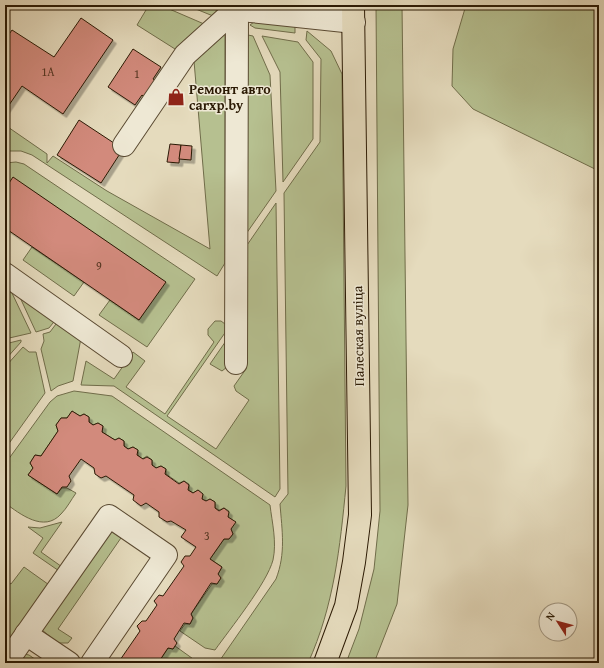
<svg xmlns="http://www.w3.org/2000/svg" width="604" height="668" font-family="'Gentium Book Plus',serif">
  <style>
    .green { fill: #b6c090; stroke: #706d4a }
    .building { fill: #d28a7c; stroke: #2b1a04; filter: url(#shadow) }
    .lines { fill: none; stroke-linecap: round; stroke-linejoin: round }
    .minor-casing { stroke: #5a4a32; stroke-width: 24 }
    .major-casing { stroke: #2b1a04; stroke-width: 24 }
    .minor { stroke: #eee8d4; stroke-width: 22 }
    .major { stroke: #e5dbbd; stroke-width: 22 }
    .labels { text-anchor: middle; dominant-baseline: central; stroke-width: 3; stroke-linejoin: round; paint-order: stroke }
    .number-label { font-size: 12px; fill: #553622 }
    .poi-label { font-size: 14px; font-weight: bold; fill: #2b1a04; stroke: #eee8d4; text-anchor: start }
    .street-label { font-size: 14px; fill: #2b1a04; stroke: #eee8d4 }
  </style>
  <defs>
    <filter id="shadow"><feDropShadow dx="3.5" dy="3.5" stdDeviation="0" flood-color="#0004"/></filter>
  </defs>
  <rect width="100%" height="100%" fill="#e5dbbd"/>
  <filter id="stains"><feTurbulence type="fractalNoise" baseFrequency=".005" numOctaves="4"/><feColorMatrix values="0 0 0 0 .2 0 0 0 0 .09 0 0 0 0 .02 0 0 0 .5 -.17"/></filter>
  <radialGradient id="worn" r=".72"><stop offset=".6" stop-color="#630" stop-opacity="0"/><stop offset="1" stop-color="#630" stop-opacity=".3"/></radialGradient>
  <g class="green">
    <polygon points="149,5 160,5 225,33 225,263 217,276 32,155 21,151 5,151 5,125 47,154 47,163 53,156 107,191 210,249 194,61 137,25"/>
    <polygon points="186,5 204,5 221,12 218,18"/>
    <polygon points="376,5 402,5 408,505 397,604 374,663 346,663 359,629 374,569 380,511"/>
    <polygon points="466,5 599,5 599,171 473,109 452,86 453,49"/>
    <polygon points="254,22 295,26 295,33 255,28 250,25"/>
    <path d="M307,31L331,51L342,74L346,486C340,547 334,606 308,663H218L276,579C286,553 282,531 280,504L288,494L284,193L320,142L321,59L306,40Z"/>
    <polygon points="243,34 253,36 270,75 276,191 246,234"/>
    <polygon points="262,36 298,42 313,62 313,139 283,182 280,72"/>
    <polygon points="16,162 24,164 195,279 147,347 99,315 110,300 139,320 165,282 13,178 5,189 5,163"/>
    <polygon points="276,203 280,489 275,497 114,386 81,385 86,361 114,379 133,352 145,361 126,387 165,414 214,342 208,335 208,329 215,321 221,321 229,327 167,416 216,449 249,400 236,391 234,386 246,369 245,248"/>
    <polygon points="32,247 84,282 74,296 23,260"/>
    <polygon points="11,291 31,333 5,339 5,298"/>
    <polygon points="17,291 57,318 49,328 36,332"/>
    <polygon points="59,320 81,338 73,381 58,386 51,391 41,349 44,341 43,334 50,332"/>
    <polygon points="228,338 227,367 222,371 210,364"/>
    <polygon points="21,340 21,342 5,360 5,344"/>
    <polygon points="23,347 29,352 36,352 45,393 5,449 5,367"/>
    <path d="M74,391L112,396L270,505C272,522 277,542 273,560C267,583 230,629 215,650L205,648L180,631L185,624H190L193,618L191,614L212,584H217L220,579L218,574L222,567L210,559L224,539H229L233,534L231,529L235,522L228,517L229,511L224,508L219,510L215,508V502L210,499L206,501L202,499L203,494L198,490L193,493L189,490V484L184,481L179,483L166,474V469L161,466L156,468L152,465V460L147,456L142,459L138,455V450L133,447L128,449L124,446V441L119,438L115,440L102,432L103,426L98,423L93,425L89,422V417L84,414L80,416L72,411L67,418H61L56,425L58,431L41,456L35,455L30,463L33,468L28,475L57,494L62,488H67L76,493C71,500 67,508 61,514C44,533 20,514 5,503V464L50,402L57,396Z"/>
    <polygon points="62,522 41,552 65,569 62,573 33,553 43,538 28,527 40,528"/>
    <polygon points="109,525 123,535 58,629 72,638 68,643 58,643 42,630"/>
    <polygon points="24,567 52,587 5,654 5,580 11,584"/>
    <polygon points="175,646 196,661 198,663 158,663 168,648 173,649"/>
    <polygon points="24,654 29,655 39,662 17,663"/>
  </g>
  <g class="building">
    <polygon points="81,18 113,40 63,114 22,86 5,111 5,40 12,30 54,57"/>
    <polygon points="133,49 161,67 153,79 159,83 148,100 142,95 135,105 108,87"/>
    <polygon points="79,120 123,149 101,183 57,155"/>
    <polygon points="170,144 181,145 179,163 167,162"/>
    <polygon points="181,145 192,146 191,160 179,159"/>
    <polygon points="13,177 166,282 139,320 5,228 5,189"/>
    <polygon points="72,411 80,416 84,414 89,417 89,422 93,425 98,423 103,426 102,432 115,440 119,438 124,441 124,446 128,449 133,447 138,450 137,455 143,459 147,457 152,460 152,465 156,468 161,466 166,469 165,474 179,484 184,481 189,485 188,490 193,493 198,490 203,494 202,499 206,501 210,499 215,502 215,508 219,511 224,508 229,512 228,517 236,522 231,529 233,534 229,539 224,539 210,559 222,567 218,574 221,578 217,584 211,583 191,614 193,618 190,624 184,623 174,639 177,643 173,649 168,648 158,663 113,663 115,660 120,660 140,631 137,626 142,621 146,621 157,605 154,601 159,595 163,596 184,566 181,562 185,556 190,556 196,547 181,537 186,530 171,521 167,522 159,517 159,512 146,503 141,506 133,500 134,495 106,476 101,478 95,474 94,468 81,459 69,476 71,481 67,487 62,487 57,494 28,475 33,468 30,463 35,455 41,456 58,431 56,425 61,418 67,418"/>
  </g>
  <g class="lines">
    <g class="minor-casing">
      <g id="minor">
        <polyline points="228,5 251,11 354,22"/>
        <polyline points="124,145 185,55 237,8"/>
        <polyline points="5,274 121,356"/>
        <polyline points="236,363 237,8"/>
        <polyline points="26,634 69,663"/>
        <polyline points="6,663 109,516 166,555 92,663"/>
      </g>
    </g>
    <g class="major-casing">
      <polyline id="major" points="325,663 346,606 354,562 360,515 353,5"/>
    </g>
    <use href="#minor" class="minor"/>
    <use href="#major" class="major"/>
  </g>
  <defs>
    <g id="shop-bare" transform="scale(1.38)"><path d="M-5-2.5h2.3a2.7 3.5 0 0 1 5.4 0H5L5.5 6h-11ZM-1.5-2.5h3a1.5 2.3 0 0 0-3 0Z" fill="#8f2418" stroke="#eee8d4" stroke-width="2.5" paint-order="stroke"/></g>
  </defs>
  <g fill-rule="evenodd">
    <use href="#shop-bare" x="176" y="97"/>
  </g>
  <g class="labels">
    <g class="number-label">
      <text x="48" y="71">1А</text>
      <text x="137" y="73">1</text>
      <text x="99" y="265">9</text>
      <text x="207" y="535">3</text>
    </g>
    <g class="poi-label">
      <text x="189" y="89">Ремонт авто<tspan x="189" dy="16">carxp.by</tspan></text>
    </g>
    <g class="street-label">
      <text transform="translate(358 336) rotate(-91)">Палеская вуліца</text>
    </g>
  </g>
  <rect width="604" height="668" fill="none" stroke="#e5dbbd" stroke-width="20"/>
  <rect x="6" y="6" width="592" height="656" fill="none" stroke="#2b1a04" stroke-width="2"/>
  <rect x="10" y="10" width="584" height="648" fill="none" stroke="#2b1a04"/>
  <g transform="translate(558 622) rotate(306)"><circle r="19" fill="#eee8d4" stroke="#a09681"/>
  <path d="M0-3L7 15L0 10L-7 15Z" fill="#8f2418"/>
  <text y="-6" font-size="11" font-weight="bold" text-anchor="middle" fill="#2b1a04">N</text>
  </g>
  <rect width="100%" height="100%" filter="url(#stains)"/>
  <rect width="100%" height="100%" fill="url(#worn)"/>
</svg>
